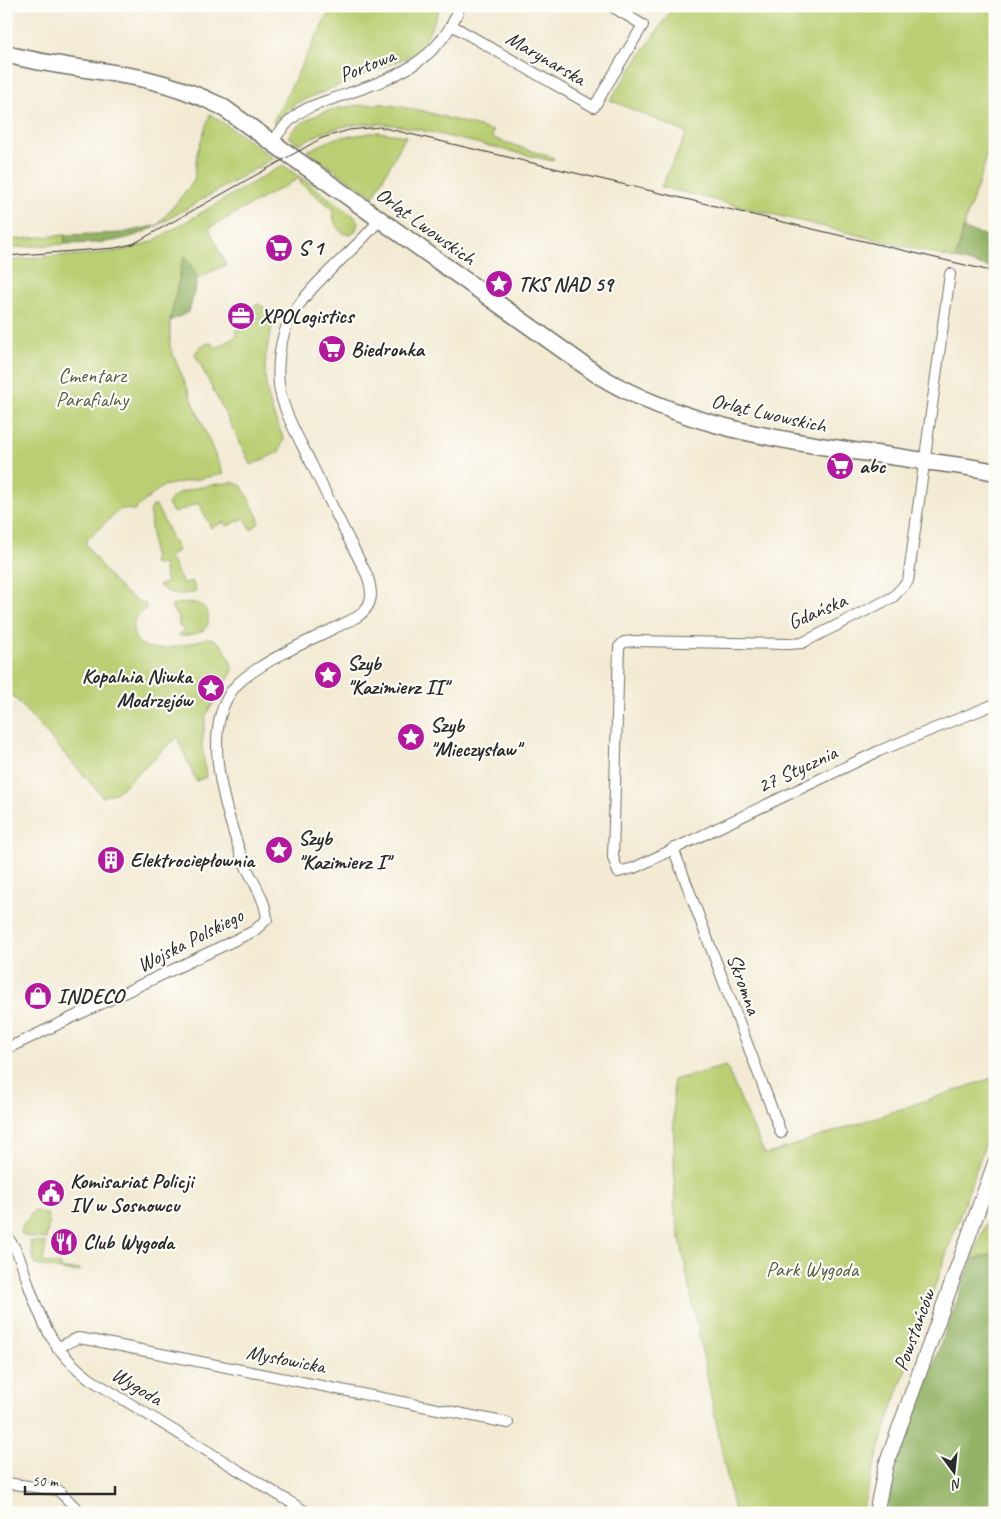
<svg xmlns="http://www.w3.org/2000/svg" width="1001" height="1519" font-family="Caveat,sans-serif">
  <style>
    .green { fill: #bacf73; stroke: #727d4f }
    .forest { fill: #93b265; stroke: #5f6e48 }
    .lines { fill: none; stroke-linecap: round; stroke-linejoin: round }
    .street-casing { stroke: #716e66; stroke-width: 12 }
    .secondary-casing { stroke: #716e66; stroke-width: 16 }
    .primary-casing { stroke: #716e66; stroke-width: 19 }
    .street { stroke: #fff; stroke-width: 10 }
    .secondary { stroke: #fff; stroke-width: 14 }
    .primary { stroke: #fff; stroke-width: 16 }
    .tram { stroke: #2b2b2b; stroke-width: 1 }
    .labels { text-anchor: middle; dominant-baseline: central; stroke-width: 4.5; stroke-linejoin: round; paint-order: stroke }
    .street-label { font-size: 21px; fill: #2b2b2b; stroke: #fdfcf7 }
    .poi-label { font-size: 21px; font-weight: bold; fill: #2b2b2b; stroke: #fdfcf7; text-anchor: start }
    .park-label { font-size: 21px; fill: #565c41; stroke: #fdfcf7 }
  </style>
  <rect width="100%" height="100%" fill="#fdfcf7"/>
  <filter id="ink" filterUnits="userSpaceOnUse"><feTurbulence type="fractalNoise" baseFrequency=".02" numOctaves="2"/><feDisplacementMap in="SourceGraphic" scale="10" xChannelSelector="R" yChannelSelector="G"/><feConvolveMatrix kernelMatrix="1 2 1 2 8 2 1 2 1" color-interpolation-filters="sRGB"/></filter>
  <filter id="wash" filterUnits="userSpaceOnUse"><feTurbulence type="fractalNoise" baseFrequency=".0096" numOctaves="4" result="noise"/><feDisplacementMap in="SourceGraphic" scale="20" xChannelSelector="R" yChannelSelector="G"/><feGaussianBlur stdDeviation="1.12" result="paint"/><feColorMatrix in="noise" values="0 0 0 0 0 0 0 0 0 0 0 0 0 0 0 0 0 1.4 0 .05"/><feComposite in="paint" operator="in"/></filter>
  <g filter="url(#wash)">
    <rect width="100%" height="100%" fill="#f3ead3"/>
    <g class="green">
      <polygon points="332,6 441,6 423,45 415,54 296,103 276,123 273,122"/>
      <polygon points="674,6 995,6 995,93 990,95 995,121 983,170 966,219 956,259 661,187 687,133 610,100"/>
      <path d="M384,104L423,111L493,131L492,138L554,158L552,161C520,153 488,146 455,138C395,124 357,112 299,144L288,136C312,108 349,105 384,104Z"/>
      <polygon points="210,114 274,158 158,225 194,181 197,153"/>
      <polygon points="378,132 406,136 373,197 307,151 336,138"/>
      <path d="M283,165L355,217L358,222L356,230L350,235C335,233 334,221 332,208L300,183L301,177L209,228L226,265L198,278L184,256L170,321V347L223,474L163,486L134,510L120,509L85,542C94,558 125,602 145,603L146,608C139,613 132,620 133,630C136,663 189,643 208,638C224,640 229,657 233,671L206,715L202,744L206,777L196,781L177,737L117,792L103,797L6,688V262C57,251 105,261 153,241Z"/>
      <polygon points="65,235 65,244 6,248 6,240"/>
      <path d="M258,304L276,314C260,364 261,391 284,439L279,452L251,465L195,354C199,346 203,344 211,343L216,348L237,336L235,331L259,317L254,306Z"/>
      <path d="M232,482L242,486L258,517L259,523L251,530L245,518L227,526L224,522L211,528L199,503L174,513L168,505C170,488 217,485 232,482Z"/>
      <path d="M156,505L178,551L169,556L183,584L192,581L196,590L194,593C179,594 170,596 159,585L167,583L163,564L154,565L150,513L152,507Z"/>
      <path d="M197,603C203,606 207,609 208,615C212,633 192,635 179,636L184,629L179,626V619L171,607L176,604Z"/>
      <polygon points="726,1066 765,1155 995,1077 995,1116 889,1417 861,1513 734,1513 733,1507 675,1214 673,1080"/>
      <polygon points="34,1211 47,1214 49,1222 46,1239 24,1236 21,1233 22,1225"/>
      <polygon points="995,1220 995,1253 972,1260 986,1223"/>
      <polygon points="30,1241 46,1243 43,1262 60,1265 60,1269 81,1270 73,1272 35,1265"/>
    </g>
    <g class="forest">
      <path d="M158,225C127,243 100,243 65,244V235L122,233Z"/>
      <polygon points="963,229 995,238 995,269 956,259"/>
      <polygon points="184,255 198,278 189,312 170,321"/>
      <polygon points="995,1253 995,1513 887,1513 894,1470 972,1260"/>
    </g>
  </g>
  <g filter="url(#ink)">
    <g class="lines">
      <g class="street-casing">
        <g id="street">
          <polyline points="453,26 594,107 643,25 611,6"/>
          <path d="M273,141C279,133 285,124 293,118C304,107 324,102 338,97C391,79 440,63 460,6"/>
          <polyline points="950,274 908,581 893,597 802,643 789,644 635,641 624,642 619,647 613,857 618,872 634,868 879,751 995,704"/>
          <polyline points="673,848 781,1133"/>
          <path d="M6,1049L254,931L267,919C265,894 247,875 240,852C224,805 196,717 243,679C273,655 322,635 357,617C374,606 373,592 367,575C348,538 330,502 312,465C300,440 283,413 279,385C277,364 280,340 289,321C310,281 353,254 380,219"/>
          <path d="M6,1236C19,1250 23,1268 29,1286C43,1326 54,1352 90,1379L308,1513"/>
          <polyline points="57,1348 78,1338 96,1341 508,1423"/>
          <polyline points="6,1483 58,1490 81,1513"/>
        </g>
      </g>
      <g class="secondary-casing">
        <polyline id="secondary" points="876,1513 886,1465 995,1163"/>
      </g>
      <g class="primary-casing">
        <path id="primary" d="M6,54C53,67 102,69 149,80C175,86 198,95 221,106L598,375C689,431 800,443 904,458C934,463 965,465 995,472"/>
      </g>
      <use href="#street" class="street"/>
      <use href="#secondary" class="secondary"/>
      <use href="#primary" class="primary"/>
      <polyline class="tram" points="6,256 115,248 133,244 322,138 349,130 380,127 995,272"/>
    </g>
  </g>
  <defs>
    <g id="supermarket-disc" transform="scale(1.4375)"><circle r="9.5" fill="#b5179e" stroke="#fdfcf7"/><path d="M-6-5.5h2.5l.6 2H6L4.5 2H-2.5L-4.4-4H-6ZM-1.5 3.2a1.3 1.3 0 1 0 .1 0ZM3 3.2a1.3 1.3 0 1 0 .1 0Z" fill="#fff"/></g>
    <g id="sight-disc" transform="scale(1.4375)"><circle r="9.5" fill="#b5179e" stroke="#fdfcf7"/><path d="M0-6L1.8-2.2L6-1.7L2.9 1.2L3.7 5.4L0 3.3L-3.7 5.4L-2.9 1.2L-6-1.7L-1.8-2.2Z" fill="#fff"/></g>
    <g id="office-disc" transform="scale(1.4375)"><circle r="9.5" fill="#b5179e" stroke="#fdfcf7"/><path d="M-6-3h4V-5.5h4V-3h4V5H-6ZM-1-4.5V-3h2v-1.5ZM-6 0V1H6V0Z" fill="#fff"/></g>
    <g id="building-disc" transform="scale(1.4375)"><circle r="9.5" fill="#b5179e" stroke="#fdfcf7"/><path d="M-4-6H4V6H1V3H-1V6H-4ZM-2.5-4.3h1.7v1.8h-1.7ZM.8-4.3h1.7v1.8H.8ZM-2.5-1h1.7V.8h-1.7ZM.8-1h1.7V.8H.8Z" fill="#fff"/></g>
    <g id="shop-disc" transform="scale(1.4375)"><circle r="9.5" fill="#b5179e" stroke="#fdfcf7"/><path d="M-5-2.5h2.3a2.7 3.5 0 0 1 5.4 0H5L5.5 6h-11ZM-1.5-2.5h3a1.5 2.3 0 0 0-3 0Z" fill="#fff"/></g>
    <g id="civic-disc" transform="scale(1.4375)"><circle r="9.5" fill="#b5179e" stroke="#fdfcf7"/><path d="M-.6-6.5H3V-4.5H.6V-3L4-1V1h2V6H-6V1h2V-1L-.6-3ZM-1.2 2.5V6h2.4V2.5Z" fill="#fff"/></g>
    <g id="restaurant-disc" transform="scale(1.4375)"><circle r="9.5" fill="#b5179e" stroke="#fdfcf7"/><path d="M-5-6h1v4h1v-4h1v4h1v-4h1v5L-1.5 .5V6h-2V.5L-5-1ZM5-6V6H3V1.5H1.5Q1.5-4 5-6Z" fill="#fff"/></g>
  </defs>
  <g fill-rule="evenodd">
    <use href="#supermarket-disc" x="279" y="248"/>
    <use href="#sight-disc" x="499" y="284"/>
    <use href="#office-disc" x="241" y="316"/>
    <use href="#supermarket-disc" x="332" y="349"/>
    <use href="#supermarket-disc" x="840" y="466"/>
    <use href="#sight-disc" x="328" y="675"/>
    <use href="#sight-disc" x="211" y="688"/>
    <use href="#sight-disc" x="411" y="737"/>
    <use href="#sight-disc" x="279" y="850"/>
    <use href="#building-disc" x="111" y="860"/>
    <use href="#shop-disc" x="38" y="996"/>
    <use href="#civic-disc" x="51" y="1193"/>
    <use href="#restaurant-disc" x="64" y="1242"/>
  </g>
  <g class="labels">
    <g class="street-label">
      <text transform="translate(546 58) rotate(30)">Marynarska</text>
      <text transform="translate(367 65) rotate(-22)">Portowa</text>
      <text transform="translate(426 226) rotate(36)">Orląt Lwowskich</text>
      <text transform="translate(769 413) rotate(13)">Orląt Lwowskich</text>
      <text transform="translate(817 611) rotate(-23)">Gdańska</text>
      <text transform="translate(797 769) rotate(-25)">27 Stycznia</text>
      <text transform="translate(190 940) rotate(-27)">Wojska Polskiego</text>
      <text transform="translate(744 984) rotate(70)">Skromna</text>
      <text transform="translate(914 1330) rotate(-70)">Powstańców</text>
      <text transform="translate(286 1359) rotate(11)">Mysłowicka</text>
      <text transform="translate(137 1386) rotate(31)">Wygoda</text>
    </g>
    <g class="poi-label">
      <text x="298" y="248">S 1</text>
      <text x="518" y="284">TKS NAD 59</text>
      <text x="260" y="316">XPOLogistics</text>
      <text x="351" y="349">Biedronka</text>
      <text x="859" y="466">abc</text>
      <text x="347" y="663">Szyb<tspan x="347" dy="24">"Kazimierz II"</tspan></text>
      <text x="192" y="676" text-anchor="end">Kopalnia Niwka<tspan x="192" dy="24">Modrzejów</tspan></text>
      <text x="430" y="725">Szyb<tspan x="430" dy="24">"Mieczysław"</tspan></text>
      <text x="298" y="838">Szyb<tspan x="298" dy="24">"Kazimierz I"</tspan></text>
      <text x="130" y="860">Elektrociepłownia</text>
      <text x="57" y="996">INDECO</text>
      <text x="70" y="1181">Komisariat Policji<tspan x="70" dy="24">IV w Sosnowcu</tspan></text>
      <text x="83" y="1242">Club Wygoda</text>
    </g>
    <g class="park-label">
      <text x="92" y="375">Cmentarz<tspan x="92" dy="24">Parafialny</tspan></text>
      <text x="812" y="1269">Park Wygoda</text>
    </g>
  </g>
  <rect width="1001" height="1519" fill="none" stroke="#fdfcf7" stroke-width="25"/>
  <g transform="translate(954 1472) rotate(165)" stroke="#fdfcf7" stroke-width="4" paint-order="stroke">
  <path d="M0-4L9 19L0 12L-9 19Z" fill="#2b2b2b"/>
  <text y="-8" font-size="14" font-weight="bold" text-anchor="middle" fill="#2b2b2b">N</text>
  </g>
  <path d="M25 1486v8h90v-8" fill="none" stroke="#2b2b2b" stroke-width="2.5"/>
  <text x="32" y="1486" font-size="15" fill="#2b2b2b" stroke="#fdfcf7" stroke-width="4" paint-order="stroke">50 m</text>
</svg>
